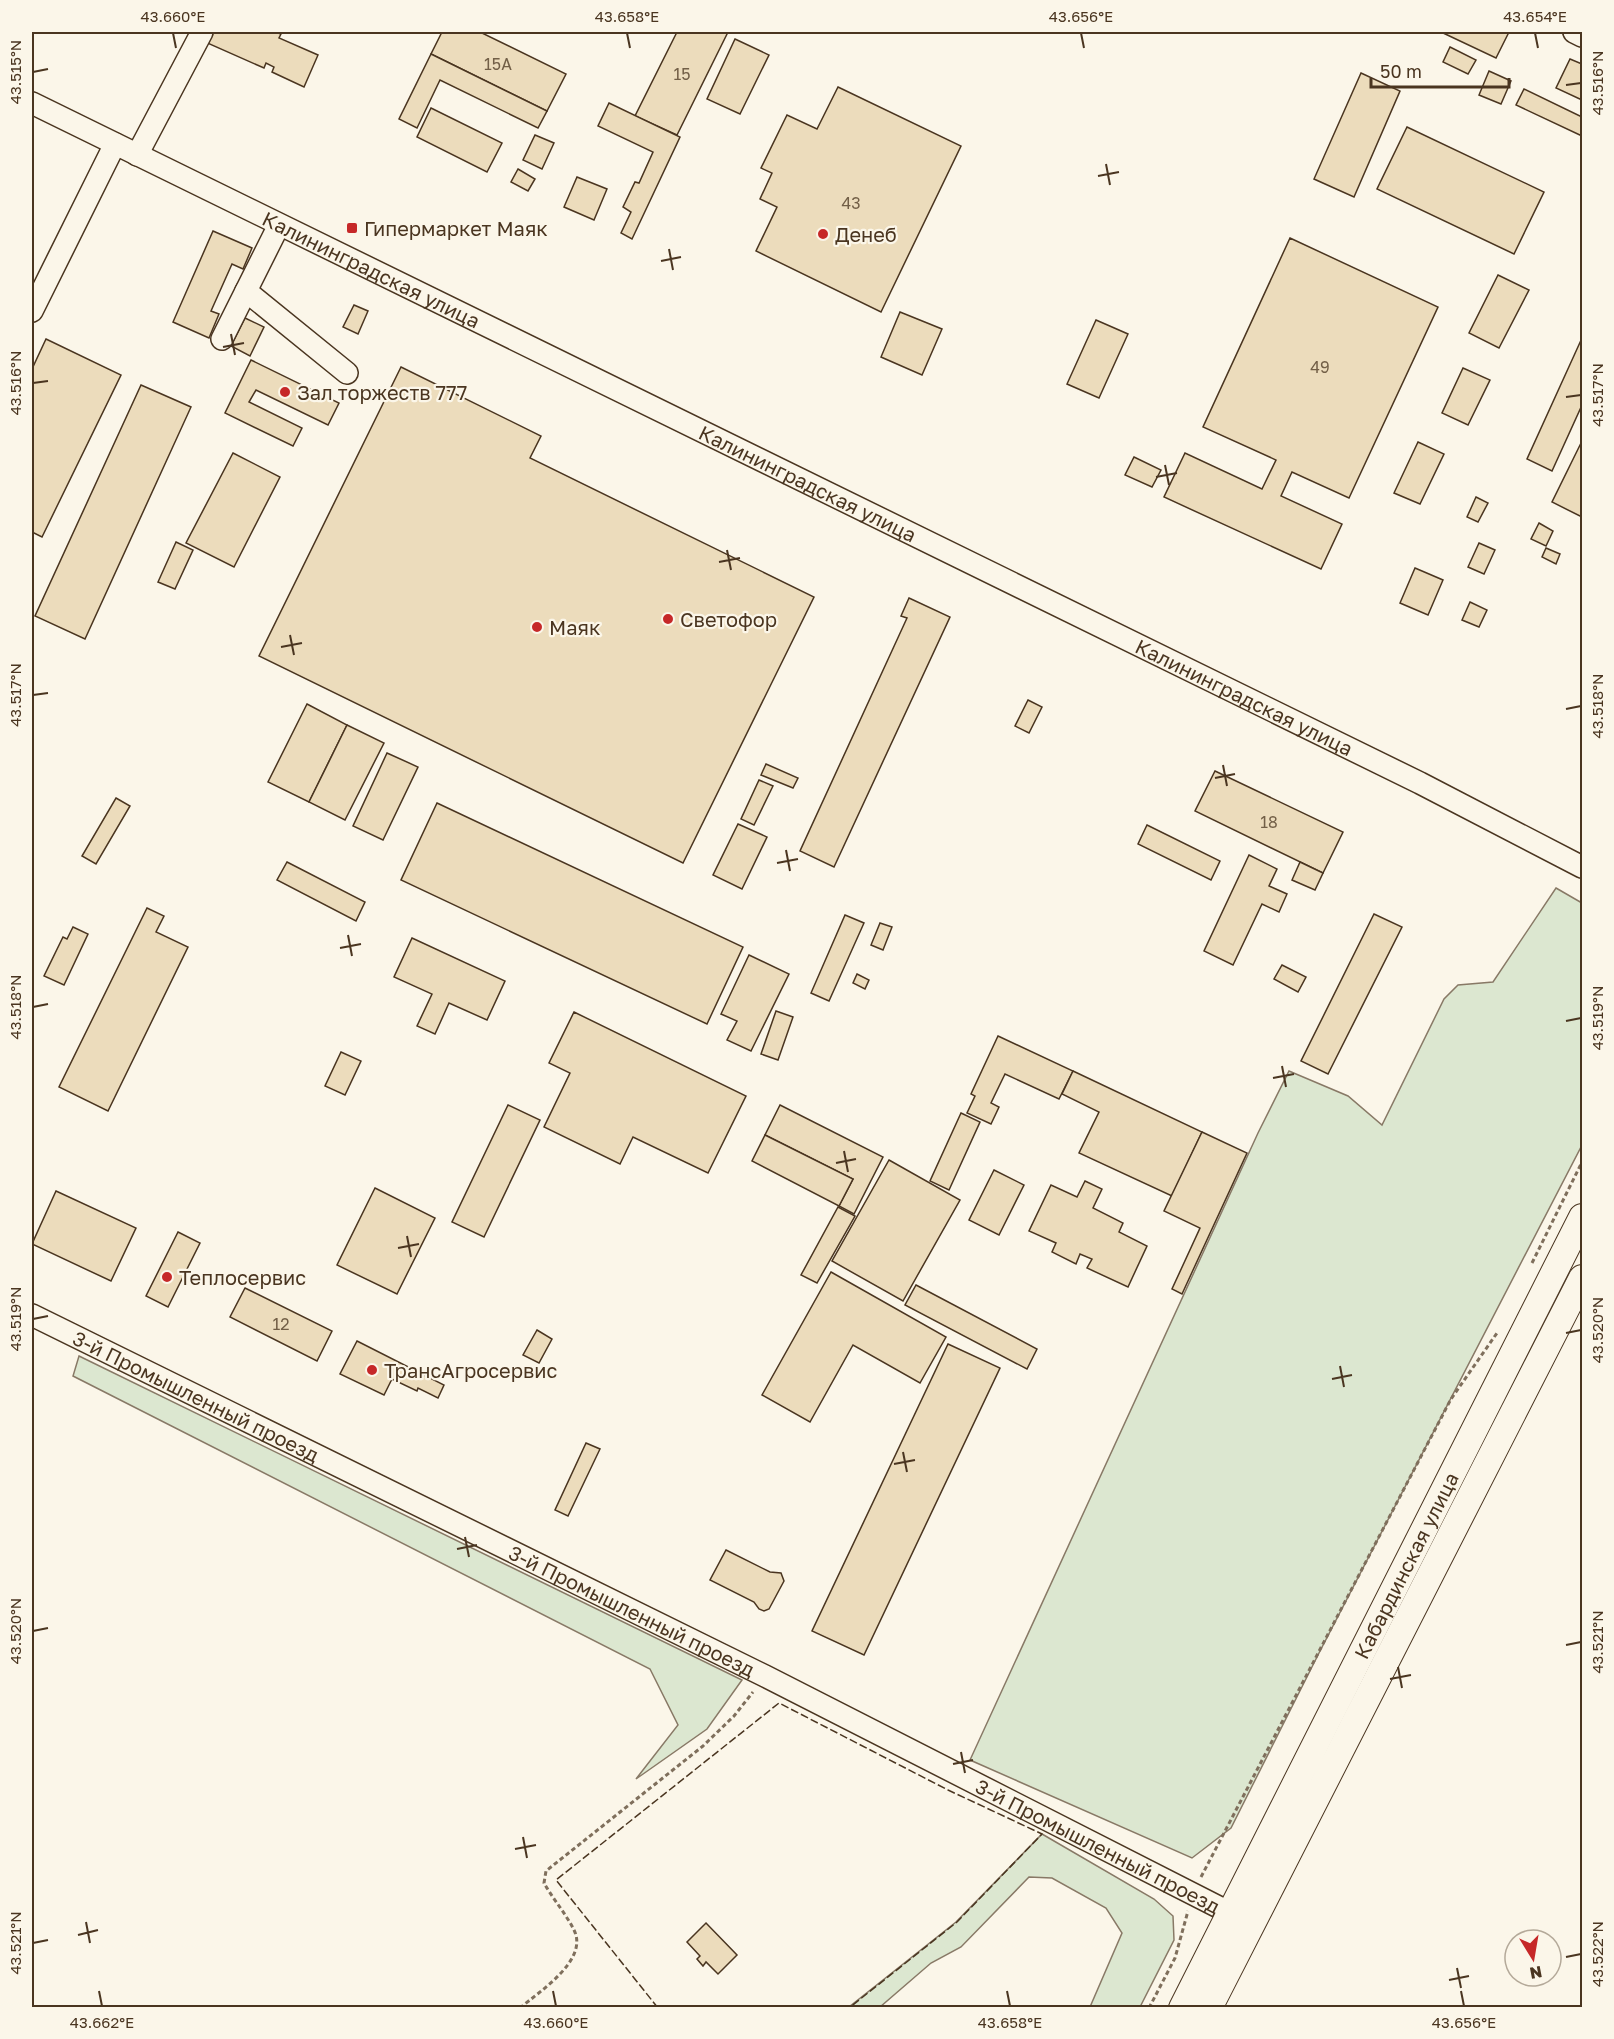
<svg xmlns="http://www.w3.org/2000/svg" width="1614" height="2039" font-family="'Golos Text',sans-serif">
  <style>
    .green { fill: #dce7d0; stroke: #887966; stroke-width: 1.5 }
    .building { fill: #ecdcbc; stroke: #4a3520; stroke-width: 1.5 }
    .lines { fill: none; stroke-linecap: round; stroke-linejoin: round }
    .minor-casing { stroke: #4a3520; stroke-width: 24 }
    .major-casing { stroke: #4a3520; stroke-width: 28 }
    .path { stroke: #7f6f5c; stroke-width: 3; stroke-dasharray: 4.5 3; stroke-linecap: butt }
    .minor { stroke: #fbf6e9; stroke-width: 21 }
    .major { stroke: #fbf6e9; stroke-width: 26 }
    .fence { stroke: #4a3520; stroke-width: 1.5; stroke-dasharray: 8 3; stroke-linecap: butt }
    .ticks { fill: none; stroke: #4a3520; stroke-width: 2 }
    .poi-dot { fill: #c62828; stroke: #fbf6e9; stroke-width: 2 }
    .labels { text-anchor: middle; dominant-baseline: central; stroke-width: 4.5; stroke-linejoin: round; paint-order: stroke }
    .number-label { font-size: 16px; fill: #725f47 }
    .poi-label { font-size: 20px; fill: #4a3520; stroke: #fbf6e9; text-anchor: start }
    .street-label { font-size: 20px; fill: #4a3520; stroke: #fbf6e9 }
    .neatline { fill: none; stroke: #4a3520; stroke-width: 2 }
    .ticks-label { font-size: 15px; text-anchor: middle; fill: #4a3520 }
  </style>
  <rect width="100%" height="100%" fill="#fbf6e9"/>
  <g class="green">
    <polygon points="1556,888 1582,903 1582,1145 1319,1653 1231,1828 1192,1858 970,1760 1258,1133 1289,1071 1348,1096 1382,1125 1444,999 1458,985 1493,982"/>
    <polygon points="79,1356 742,1680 707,1729 636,1779 678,1725 650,1669 73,1376"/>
    <polygon points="1042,1834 1154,1899 1173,1916 1174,1940 1140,2007 1090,2007 1122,1933 1106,1908 1052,1878 1029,1877 961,1947 931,1963 880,2007 849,2007 956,1922"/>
  </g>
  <g class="building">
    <polygon points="210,32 275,32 281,34 279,38 318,55 304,87 272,72 274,67 266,63 264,68 205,42"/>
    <polygon points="442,32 480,32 566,74 547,111 431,54"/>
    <polygon points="677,32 728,32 677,135 635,116"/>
    <polygon points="1441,32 1509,32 1496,58"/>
    <polygon points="735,39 769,55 740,114 707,99"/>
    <polygon points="1450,47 1476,60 1468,74 1443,62"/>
    <polygon points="431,54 547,111 538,128 440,80 417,128 399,119"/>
    <polygon points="1570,59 1582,64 1582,100 1556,88"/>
    <polygon points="1489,71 1511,81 1501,104 1479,95"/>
    <polygon points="1361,73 1400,91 1354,197 1314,179"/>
    <polygon points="838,87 961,146 881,312 756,251 777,207 760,199 772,173 761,168 787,115 817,129"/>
    <polygon points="1524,89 1582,117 1582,136 1516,105"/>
    <polygon points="609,103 680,137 632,239 621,233 631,212 623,207 635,182 639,183 653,152 598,126"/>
    <polygon points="431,108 502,143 487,172 417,137"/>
    <polygon points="1407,127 1544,192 1514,254 1377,189"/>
    <polygon points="535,135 554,143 542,169 523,160"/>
    <polygon points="518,169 535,179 528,191 511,182"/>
    <polygon points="577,177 607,189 594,220 564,207"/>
    <polygon points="213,231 252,248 243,269 232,264 211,311 219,314 209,338 173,322"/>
    <polygon points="1290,238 1438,307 1349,498 1292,472 1281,496 1342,524 1321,569 1164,497 1185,453 1262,489 1276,460 1203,427"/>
    <polygon points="1498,275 1529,290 1499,348 1469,333"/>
    <polygon points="354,305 368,311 358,334 343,327"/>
    <polygon points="900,312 942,329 922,375 881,357"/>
    <polygon points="245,318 264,327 250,356 231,346"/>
    <polygon points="1096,320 1128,334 1099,398 1067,384"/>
    <polygon points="1582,338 1582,405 1552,471 1527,459"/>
    <polygon points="46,339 121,375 42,537 32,532 32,369"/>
    <polygon points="251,360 339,403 328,425 256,390 249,402 302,428 293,446 225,413"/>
    <polygon points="401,367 541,436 530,458 814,597 683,863 259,656"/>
    <polygon points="1463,368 1490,380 1468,425 1442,413"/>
    <polygon points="141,385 191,407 85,639 35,616"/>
    <polygon points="1582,441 1582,517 1552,502"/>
    <polygon points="1418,442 1444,454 1420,504 1394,493"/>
    <polygon points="233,453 280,477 234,567 186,543"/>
    <polygon points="1134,457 1161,470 1152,487 1125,475"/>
    <polygon points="1476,497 1488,503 1478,522 1467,517"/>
    <polygon points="1539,523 1553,531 1546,546 1531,539"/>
    <polygon points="176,542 193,550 175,589 158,582"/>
    <polygon points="1479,543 1495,550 1484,574 1468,567"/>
    <polygon points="1546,548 1560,554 1556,564 1542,557"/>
    <polygon points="1415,568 1443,580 1428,615 1400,603"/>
    <polygon points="909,598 950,617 834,867 800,851 907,618 901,616"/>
    <polygon points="1470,602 1487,610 1479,627 1462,620"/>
    <polygon points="1028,700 1042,707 1029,733 1015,726"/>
    <polygon points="307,704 347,725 309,802 268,782"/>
    <polygon points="347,725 384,743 345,820 309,802"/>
    <polygon points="387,753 418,767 383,840 353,826"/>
    <polygon points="766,764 798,778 793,788 761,775"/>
    <polygon points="1215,771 1343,832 1323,873 1195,811"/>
    <polygon points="759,780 773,786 754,825 741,819"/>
    <polygon points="116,798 130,806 96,864 82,856"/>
    <polygon points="437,803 743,947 707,1024 401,880"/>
    <polygon points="738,824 767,837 742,889 713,875"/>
    <polygon points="1147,825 1220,861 1211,880 1138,844"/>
    <polygon points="1249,855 1277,869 1269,886 1287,894 1279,912 1262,904 1233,965 1204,951"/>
    <polygon points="287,862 365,902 356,921 277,880"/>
    <polygon points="1300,862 1323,873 1315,890 1292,880"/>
    <polygon points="147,908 164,916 156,932 188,947 108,1111 59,1087"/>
    <polygon points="1374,914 1402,927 1328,1074 1301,1061"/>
    <polygon points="845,915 864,923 829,1001 811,993"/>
    <polygon points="880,923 892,927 883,950 871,945"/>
    <polygon points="73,927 88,934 64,985 44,976 63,937 67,939"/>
    <polygon points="412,938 505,981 487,1020 449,1003 435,1034 417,1026 432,994 394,977"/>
    <polygon points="749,955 789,974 751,1051 727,1040 737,1021 721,1014"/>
    <polygon points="1282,965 1306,977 1298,992 1274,979"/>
    <polygon points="857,974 869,980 865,989 853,983"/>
    <polygon points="776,1011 793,1017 778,1060 761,1054"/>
    <polygon points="574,1012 746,1096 708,1173 633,1137 620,1164 544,1127 570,1073 549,1063"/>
    <polygon points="998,1036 1073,1071 1059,1099 1005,1074 991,1103 999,1107 991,1124 967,1113 975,1096 971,1094"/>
    <polygon points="341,1052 361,1061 345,1095 325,1086"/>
    <polygon points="1073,1071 1202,1132 1172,1196 1079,1153 1099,1112 1062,1094"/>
    <polygon points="508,1105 540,1120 484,1237 452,1222"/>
    <polygon points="780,1105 883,1157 854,1214 839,1206 853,1179 765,1135"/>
    <polygon points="961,1113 980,1122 949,1190 930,1181"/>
    <polygon points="1202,1132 1247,1153 1182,1294 1172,1289 1200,1228 1164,1211"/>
    <polygon points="765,1135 853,1179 839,1206 752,1161"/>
    <polygon points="889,1160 960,1200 903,1301 832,1261"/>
    <polygon points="994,1170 1024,1185 999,1235 969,1220"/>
    <polygon points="1085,1181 1102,1189 1093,1208 1123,1223 1119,1232 1147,1246 1128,1287 1087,1268 1092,1259 1080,1254 1076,1264 1052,1252 1056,1243 1029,1231 1051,1185 1077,1197"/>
    <polygon points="375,1188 435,1218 397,1294 337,1265"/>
    <polygon points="56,1191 136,1228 111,1281 32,1244"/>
    <polygon points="838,1207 855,1216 817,1283 801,1275"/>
    <polygon points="178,1232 200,1243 168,1307 146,1296"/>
    <polygon points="831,1272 946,1337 920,1383 853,1345 810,1422 762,1395"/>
    <polygon points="916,1285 1037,1349 1027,1369 905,1305"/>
    <polygon points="245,1288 332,1331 317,1361 230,1317"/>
    <polygon points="537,1330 552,1339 539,1363 523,1355"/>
    <polygon points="357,1341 444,1385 438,1398 418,1388 417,1391 392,1379 384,1395 340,1374"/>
    <polygon points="948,1344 1000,1368 864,1655 812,1631"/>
    <polygon points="586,1443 600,1449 568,1516 555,1510"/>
    <polygon points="726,1550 770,1572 781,1573 784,1581 769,1609 764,1611 759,1609 754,1602 710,1580"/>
    <polygon points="706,1923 737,1955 718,1974 706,1962 703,1966 697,1959 700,1956 687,1942"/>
  </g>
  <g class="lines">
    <g class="minor-casing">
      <g id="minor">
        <polyline points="1574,32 1582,36"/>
        <path id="s1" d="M32,103L1420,783L1582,867"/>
        <polyline points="137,155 202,32"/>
        <polyline points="246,291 347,373"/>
        <polyline points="32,311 115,144"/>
        <polyline points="222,339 279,225"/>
        <path id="s2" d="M32,1315L765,1676L1244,1920"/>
      </g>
    </g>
    <g class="major-casing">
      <g id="major">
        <path id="s3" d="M1182,2008L1582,1217"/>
        <polyline points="1209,2008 1582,1278"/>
      </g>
    </g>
    <g class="path">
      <polyline points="1532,1263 1582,1162"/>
      <polyline points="1201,1877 1451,1399 1497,1333"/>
      <path d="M520,2008C540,1991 589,1960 574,1930C566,1914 553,1899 544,1883L546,1871L703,1746L734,1716L753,1692"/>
      <polyline points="1149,2008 1175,1958 1188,1911"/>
    </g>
    <use href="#minor" class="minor"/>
    <use href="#major" class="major"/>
    <polyline class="fence" points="658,2008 556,1880 779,1703 948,1790 1042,1834 957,1922 849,2008"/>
  </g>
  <path class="ticks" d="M173,33L176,48M627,33L630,48M1081,33L1084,48M1535,33L1538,48M33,72L48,69M1566,85L1581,83M1106,164L1110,185M1098,176L1119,172M669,249L673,270M661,261L681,257M231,334L235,355M223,347L244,343M33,383L48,381M1566,397L1581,395M1165,465L1169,485M1156,477L1177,473M727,550L731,570M719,562L740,558M290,635L294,655M281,647L302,643M33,695L48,693M1566,709L1581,706M1223,765L1227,786M1215,778L1235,774M786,850L790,871M777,863L798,859M348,935L352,956M340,948L361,944M33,1007L48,1004M1566,1021L1581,1018M1282,1066L1286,1087M1273,1078L1294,1074M844,1151L848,1172M836,1163L856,1159M407,1236L411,1257M398,1248L419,1244M33,1319L48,1316M1566,1333L1581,1330M1340,1366L1344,1387M1332,1379L1352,1375M903,1452L907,1472M894,1464L915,1460M465,1537L469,1557M457,1549L477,1545M33,1631L48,1628M1566,1645L1581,1642M1398,1667L1402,1688M1390,1679L1411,1675M961,1752L965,1773M953,1764L973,1760M523,1837L527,1858M515,1849L536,1845M86,1922L90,1943M78,1935L98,1930M33,1943L48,1940M1566,1957L1581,1954M1457,1968L1461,1988M1449,1980L1469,1976M99,1991L102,2006M553,1991L556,2006M1007,1991L1010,2006M1461,1991L1464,2006"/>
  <g class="poi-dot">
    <rect x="346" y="222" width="12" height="12" rx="3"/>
    <circle cx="823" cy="234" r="6"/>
    <circle cx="285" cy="392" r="6"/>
    <circle cx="668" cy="619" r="6"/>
    <circle cx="537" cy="627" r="6"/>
    <circle cx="167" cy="1277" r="6"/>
    <circle cx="372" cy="1370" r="6"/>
  </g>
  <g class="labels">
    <g class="number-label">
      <text x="498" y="64">15А</text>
      <text x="682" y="74">15</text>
      <text x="851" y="203">43</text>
      <text x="1320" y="367">49</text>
      <text x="1269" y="822">18</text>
      <text x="281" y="1324">12</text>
    </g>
    <g class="poi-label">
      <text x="364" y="228">Гипермаркет Маяк</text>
      <text x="835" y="234">Денеб</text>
      <text x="297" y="392">Зал торжеств 777</text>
      <text x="680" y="619">Светофор</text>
      <text x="549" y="627">Маяк</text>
      <text x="179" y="1277">Теплосервис</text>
      <text x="384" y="1370">ТрансАгросервис</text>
    </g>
    <g class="street-label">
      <text stroke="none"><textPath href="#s1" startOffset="378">Калининградская улица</textPath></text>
      <text stroke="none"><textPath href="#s1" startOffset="864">Калининградская улица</textPath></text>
      <text stroke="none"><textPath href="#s1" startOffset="1350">Калининградская улица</textPath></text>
      <text stroke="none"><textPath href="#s2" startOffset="183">3-й Промышленный проезд</textPath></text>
      <text stroke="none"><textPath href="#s3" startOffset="496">Кабардинская улица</textPath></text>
      <text stroke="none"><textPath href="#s2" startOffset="669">3-й Промышленный проезд</textPath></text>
      <text stroke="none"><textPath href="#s2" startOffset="1191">3-й Промышленный проезд</textPath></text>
    </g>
  </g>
  <rect width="1614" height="2039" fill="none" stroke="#fbf6e9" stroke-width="66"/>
  <g transform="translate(1533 1958) rotate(169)"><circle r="28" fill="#fbf6e9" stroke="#b4a999" stroke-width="1.5"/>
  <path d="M0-4.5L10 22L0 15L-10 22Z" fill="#c62828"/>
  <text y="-9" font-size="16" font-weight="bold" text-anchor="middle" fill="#4a3520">N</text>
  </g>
  <path d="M1371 78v9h138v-9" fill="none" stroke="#4a3520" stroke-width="3"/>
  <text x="1380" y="78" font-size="18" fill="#4a3520" stroke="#fbf6e9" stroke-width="4.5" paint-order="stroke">50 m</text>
  <rect x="33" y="33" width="1548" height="1973" class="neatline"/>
  <g class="ticks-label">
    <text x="173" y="22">43.660°E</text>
    <text x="627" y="22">43.658°E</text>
    <text x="1081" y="22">43.656°E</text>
    <text x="1535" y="22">43.654°E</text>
    <text transform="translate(16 72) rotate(-90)" y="5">43.515°N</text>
    <text transform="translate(1598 83) rotate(-90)" y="5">43.516°N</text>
    <text transform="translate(16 383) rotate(-90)" y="5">43.516°N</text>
    <text transform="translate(1598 395) rotate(-90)" y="5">43.517°N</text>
    <text transform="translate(16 695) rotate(-90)" y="5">43.517°N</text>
    <text transform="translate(1598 706) rotate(-90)" y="5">43.518°N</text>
    <text transform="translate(16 1007) rotate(-90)" y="5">43.518°N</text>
    <text transform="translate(1598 1018) rotate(-90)" y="5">43.519°N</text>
    <text transform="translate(16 1319) rotate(-90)" y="5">43.519°N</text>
    <text transform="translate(1598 1330) rotate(-90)" y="5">43.520°N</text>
    <text transform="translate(16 1631) rotate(-90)" y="5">43.520°N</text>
    <text transform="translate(1598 1642) rotate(-90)" y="5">43.521°N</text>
    <text transform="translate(16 1943) rotate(-90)" y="5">43.521°N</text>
    <text transform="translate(1598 1954) rotate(-90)" y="5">43.522°N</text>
    <text x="102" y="2028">43.662°E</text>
    <text x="556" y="2028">43.660°E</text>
    <text x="1010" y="2028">43.658°E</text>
    <text x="1464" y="2028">43.656°E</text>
  </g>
</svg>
